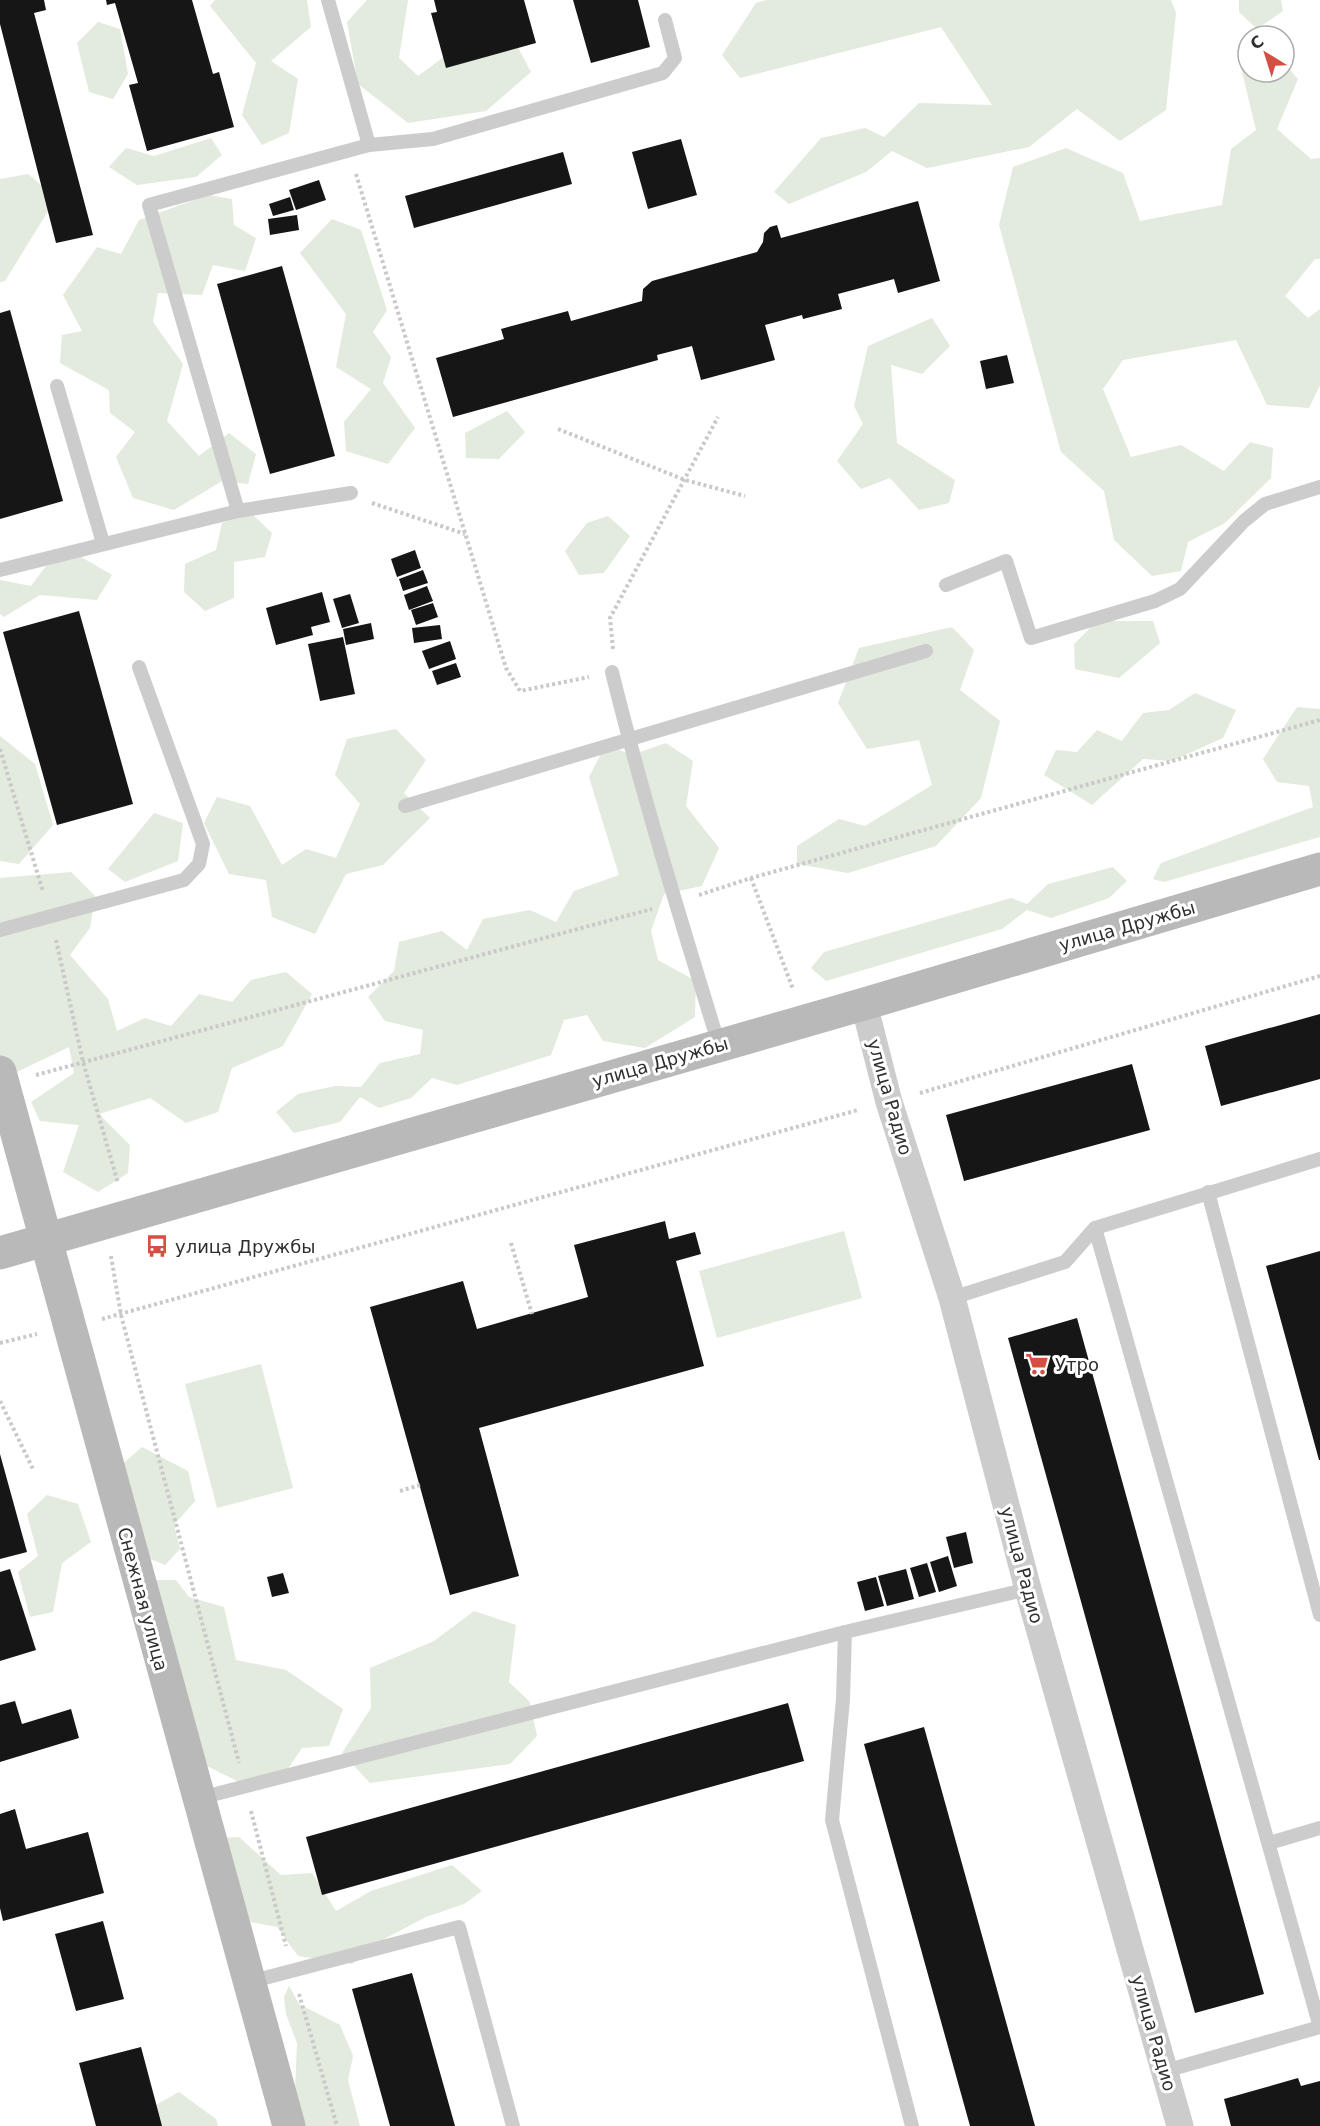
<svg xmlns="http://www.w3.org/2000/svg" width="1320" height="2126" font-family="'DejaVu Sans',sans-serif">
  <style>
    .green { fill: #e3eade }
    .building { fill: #161616 }
    .lines { fill: none; stroke-linecap: round; stroke-linejoin: round }
    .path { stroke: #c9c9c9; stroke-width: 4; stroke-dasharray: 3 3; stroke-linecap: butt }
    .lane { stroke: #ccc; stroke-width: 14 }
    .street { stroke: #ccc; stroke-width: 27 }
    .secondary { stroke: #b9b9b9; stroke-width: 33 }
    .labels { text-anchor: middle; dominant-baseline: central; stroke-width: 6; stroke-linejoin: round; paint-order: stroke }
    .street-label { font-size: 18px; fill: #2f2f2f; stroke: #fff }
    .poi-label { font-size: 18px; fill: #2f2f2f; stroke: #fff; text-anchor: start }
  </style>
  <rect width="100%" height="100%" fill="#fff"/>
  <g class="green">
    <polygon points="215,0 307,0 311,27 271,61 298,79 289,133 262,145 242,115 256,63 210,6"/>
    <polygon points="367,0 408,0 399,58 418,76 482,29 515,42 531,72 486,111 408,123 358,84 347,22"/>
    <polygon points="766,0 1171,0 1176,13 1166,110 1120,141 1077,109 1029,147 927,168 892,151 866,172 789,204 774,192 821,138 865,128 884,137 919,103 992,105 941,27 740,78 722,55 756,3"/>
    <polygon points="1239,0 1281,0 1283,11 1257,29 1239,12"/>
    <polygon points="98,22 120,29 128,74 113,99 89,92 77,43"/>
    <polygon points="1248,55 1248,72 1284,72 1284,63 1298,79 1277,129 1311,159 1320,158 1320,259 1315,259 1285,296 1308,318 1320,309 1320,385 1309,408 1267,405 1236,340 1123,360 1103,389 1131,457 1181,445 1224,471 1250,442 1273,448 1271,478 1225,523 1188,542 1181,571 1152,576 1114,540 1104,491 1061,452 999,225 1013,167 1066,148 1123,173 1140,221 1222,205 1231,149 1256,130 1239,59"/>
    <polygon points="211,138 222,155 196,177 137,185 109,167 126,148 154,156"/>
    <polygon points="28,174 56,198 5,281 0,282 0,179"/>
    <polygon points="208,195 232,199 234,225 256,238 245,271 213,265 202,295 158,293 153,322 183,364 167,421 199,456 229,433 256,454 248,484 222,481 174,510 133,498 116,457 135,432 110,413 109,390 60,363 62,335 82,331 63,295 97,247 121,254 139,220"/>
    <polygon points="332,219 361,230 387,310 373,332 391,357 383,383 415,428 388,464 346,451 344,422 371,389 336,367 346,314 300,253"/>
    <polygon points="932,318 950,346 922,374 891,365 897,443 955,480 949,503 919,510 890,478 861,489 837,461 863,424 854,406 868,346"/>
    <polygon points="507,411 525,432 499,459 466,458 465,433"/>
    <polygon points="251,513 272,533 265,557 234,562 234,598 205,611 184,592 185,564 216,550 222,523"/>
    <polygon points="608,516 630,536 604,573 579,575 565,551 587,523"/>
    <polygon points="76,554 112,575 97,600 40,595 4,617 0,614 0,580 31,586 46,566"/>
    <polygon points="1097,621 1153,621 1160,643 1119,678 1075,669 1074,644"/>
    <polygon points="952,627 974,650 960,690 1000,721 981,798 936,846 848,873 797,864 797,846 839,819 865,826 932,785 919,740 867,749 838,703 859,648"/>
    <polygon points="1195,693 1236,710 1223,738 1172,761 1143,759 1092,805 1044,775 1056,750 1077,752 1097,730 1122,741 1143,713 1169,710"/>
    <polygon points="1297,707 1320,709 1320,837 1164,882 1153,879 1161,863 1313,807 1309,786 1277,782 1263,759"/>
    <polygon points="396,729 426,760 404,793 430,818 383,865 346,874 315,934 272,917 266,880 229,874 204,823 217,797 250,806 282,865 306,849 336,858 360,804 335,775 347,739"/>
    <polygon points="0,736 35,764 53,825 19,864 0,861"/>
    <polygon points="666,743 693,761 686,806 719,848 702,886 664,894 651,931 658,960 696,981 695,1017 645,1048 603,1041 587,1015 564,1020 551,1055 457,1085 432,1078 411,1098 379,1108 360,1097 340,1122 294,1133 276,1112 298,1094 335,1086 361,1087 380,1063 420,1054 423,1030 385,1021 368,997 394,971 399,942 442,931 467,950 483,919 530,910 556,922 574,891 619,875 589,777 606,744 631,755"/>
    <polygon points="154,813 183,823 178,861 125,882 108,869"/>
    <polygon points="1113,867 1127,881 1109,898 1051,918 1027,910 1002,929 826,981 811,968 824,952 1011,898 1027,904 1048,884"/>
    <polygon points="71,872 95,896 90,928 70,955 108,999 117,1031 145,1018 171,1026 199,994 232,1002 251,980 286,972 312,994 283,1046 232,1068 218,1112 186,1123 150,1098 99,1114 130,1145 128,1173 98,1192 63,1172 79,1125 40,1121 31,1102 74,1073 69,1047 17,1072 0,1070 0,878"/>
    <polygon points="844,1231 862,1298 717,1338 699,1271"/>
    <polygon points="261,1364 293,1488 217,1508 185,1384"/>
    <polygon points="142,1447 188,1471 195,1501 174,1525 180,1549 165,1565 141,1555 118,1468"/>
    <polygon points="47,1495 78,1504 91,1542 62,1563 53,1612 30,1617 18,1572 38,1556 27,1514"/>
    <polygon points="155,1580 176,1580 189,1597 224,1607 236,1660 286,1670 343,1709 329,1746 302,1748 287,1770 239,1782 203,1764"/>
    <polygon points="474,1611 516,1625 509,1682 530,1702 537,1736 510,1764 370,1783 342,1753 371,1708 370,1668 434,1641"/>
    <polygon points="239,1837 281,1875 312,1873 336,1911 371,1891 452,1865 482,1891 464,1904 426,1917 386,1938 352,1964 298,1956 277,1927 251,1922 215,1866 219,1838"/>
    <polygon points="289,1986 299,2004 340,2025 353,2056 348,2080 360,2126 305,2126 295,2091 297,2043 286,2014 284,1997"/>
    <polygon points="179,2092 216,2119 218,2126 143,2126 147,2110"/>
  </g>
  <g class="building">
    <polygon points="0,0 44,0 46,10 34,13 93,235 56,243 0,24"/>
    <polygon points="106,0 192,0 213,74 219,72 234,127 147,151 129,85 138,83 115,3 107,5"/>
    <polygon points="434,0 524,0 536,43 446,68 431,13 437,12"/>
    <polygon points="573,0 638,0 650,47 591,63"/>
    <polygon points="681,139 697,195 648,209 632,152"/>
    <polygon points="563,152 572,184 414,228 405,196"/>
    <polygon points="319,180 326,200 296,210 289,190"/>
    <polygon points="290,197 294,210 273,216 269,204"/>
    <polygon points="918,201 940,281 898,293 894,279 838,294 842,309 803,319 802,315 765,325 775,360 701,380 692,346 657,355 658,360 453,417 436,358 504,339 501,329 568,311 571,321 642,301 643,289 652,281 757,252 763,242 764,233 770,227 777,225 781,238"/>
    <polygon points="297,215 299,230 270,235 268,219"/>
    <polygon points="282,266 335,456 270,474 217,284"/>
    <polygon points="10,310 63,501 0,519 0,313"/>
    <polygon points="1007,355 1014,383 986,389 980,361"/>
    <polygon points="415,550 421,568 397,577 391,559"/>
    <polygon points="423,570 428,583 403,591 399,579"/>
    <polygon points="427,586 433,601 409,610 404,595"/>
    <polygon points="322,592 330,622 311,627 313,635 276,645 266,608"/>
    <polygon points="350,594 359,623 342,628 333,599"/>
    <polygon points="433,603 438,617 416,625 411,610"/>
    <polygon points="79,611 133,804 57,825 3,632"/>
    <polygon points="371,623 374,639 346,645 343,629"/>
    <polygon points="440,625 442,639 414,643 412,628"/>
    <polygon points="343,637 355,694 320,701 308,644"/>
    <polygon points="450,641 456,659 429,669 422,651"/>
    <polygon points="456,663 461,677 437,685 432,671"/>
    <polygon points="1320,1014 1320,1079 1221,1106 1205,1046"/>
    <polygon points="1132,1064 1150,1130 964,1181 946,1115"/>
    <polygon points="665,1221 669,1239 695,1232 701,1254 676,1261 704,1366 479,1428 519,1576 450,1595 370,1307 463,1281 477,1329 588,1297 574,1245"/>
    <polygon points="1320,1251 1320,1460 1319,1460 1266,1266"/>
    <polygon points="1077,1318 1264,1994 1195,2013 1008,1338"/>
    <polygon points="0,1454 27,1552 0,1559"/>
    <polygon points="966,1532 973,1563 954,1568 946,1537"/>
    <polygon points="948,1556 957,1586 939,1592 930,1562"/>
    <polygon points="927,1563 936,1592 919,1597 910,1568"/>
    <polygon points="10,1569 36,1650 0,1661 0,1572"/>
    <polygon points="906,1569 914,1599 887,1606 878,1576"/>
    <polygon points="283,1573 289,1593 272,1597 267,1577"/>
    <polygon points="876,1577 884,1606 865,1611 857,1582"/>
    <polygon points="15,1701 22,1724 71,1709 79,1738 0,1762 0,1705"/>
    <polygon points="788,1703 804,1761 322,1895 306,1837"/>
    <polygon points="924,1727 1035,2126 970,2126 864,1744"/>
    <polygon points="15,1809 26,1849 88,1832 104,1893 3,1921 0,1908 0,1814"/>
    <polygon points="103,1921 124,1999 76,2011 55,1934"/>
    <polygon points="412,1973 455,2126 390,2126 352,1989"/>
    <polygon points="141,2047 162,2126 96,2126 79,2063"/>
    <polygon points="1298,2078 1301,2086 1320,2081 1320,2126 1231,2126 1224,2099"/>
  </g>
  <g class="lines">
    <g class="path">
      <polyline points="356,174 506,668 520,691 589,677"/>
      <polyline points="558,429 685,480 745,496"/>
      <polyline points="372,503 465,534"/>
      <polyline points="613,649 610,618 718,417"/>
      <polyline points="0,749 43,892"/>
      <polyline points="751,878 793,989"/>
      <polyline points="699,895 751,878 1320,720"/>
      <polyline points="56,940 83,1062 118,1183"/>
      <polyline points="36,1075 652,909"/>
      <polyline points="920,1093 1320,976"/>
      <polyline points="511,1243 532,1314"/>
      <polyline points="111,1256 121,1315 239,1763"/>
      <polyline points="102,1319 858,1110"/>
      <polyline points="0,1343 37,1334"/>
      <polyline points="0,1401 33,1469"/>
      <polyline points="400,1491 420,1485"/>
      <polyline points="251,1811 286,1946"/>
      <polyline points="299,1994 337,2126"/>
    </g>
    <g class="lane">
      <polyline points="328,0 369,145"/>
      <polyline points="57,386 103,543"/>
      <polyline points="238,511 149,205 369,145 433,139 663,73 675,58 665,20"/>
      <polyline points="0,570 238,511 351,493"/>
      <polyline points="946,585 1006,561 1031,638 1155,601 1180,589 1244,521 1265,504 1320,487"/>
      <path d="M612,672C643,798 681,921 719,1045"/>
      <polyline points="405,806 926,651"/>
      <polyline points="0,930 184,880 199,864 203,844 139,667"/>
      <polyline points="1208,1192 1320,1615"/>
      <polyline points="1095,1228 1320,2027"/>
      <polyline points="952,1298 1065,1262 1095,1228 1320,1159"/>
      <polyline points="200,1798 845,1632"/>
      <polyline points="1269,1843 1320,1828"/>
      <polyline points="249,1982 459,1927 513,2126"/>
      <polyline points="1165,2071 1320,2027"/>
      <polyline points="912,2126 832,1820 843,1699 845,1632 1028,1589"/>
    </g>
    <polyline class="street" points="864,1004 889,1102 952,1298 1028,1589 1180,2126"/>
    <g class="secondary">
      <polyline points="0,1072 289,2126"/>
      <polyline points="0,1253 864,1004 1320,869"/>
    </g>
  </g>
  <defs>
    <g id="bus-bare" transform="scale(1.8)"><path d="M-5-6H5V4H4V6H2V4H-2V6H-4V4H-5ZM-3.5-4V0h7V-4ZM-3.5 1.2v1.5H-2V1.2ZM2 1.2v1.5H3.5V1.2Z" fill="#d35043" stroke="#fff" stroke-width="2.5" paint-order="stroke"/></g>
    <g id="supermarket-bare" transform="scale(1.8)"><path d="M-6-5.5h2.5l.6 2H6L4.5 2H-2.5L-4.4-4H-6ZM-1.5 3.2a1.3 1.3 0 1 0 .1 0ZM3 3.2a1.3 1.3 0 1 0 .1 0Z" fill="#d35043" stroke="#fff" stroke-width="2.5" paint-order="stroke"/></g>
  </defs>
  <g fill-rule="evenodd">
    <use href="#bus-bare" x="157" y="1246"/>
    <use href="#supermarket-bare" x="1037" y="1364"/>
  </g>
  <g class="labels">
    <g class="street-label">
      <text transform="translate(1127 926) rotate(-16)">улица Дружбы</text>
      <text transform="translate(660 1062) rotate(-16)">улица Дружбы</text>
      <text transform="translate(890 1097) rotate(74)">улица Радио</text>
      <text transform="translate(1022 1565) rotate(75)">улица Радио</text>
      <text transform="translate(143 1599) rotate(75)">Снежная улица</text>
      <text transform="translate(1154 2033) rotate(74)">улица Радио</text>
    </g>
    <g class="poi-label">
      <text x="175" y="1246">улица Дружбы</text>
      <text x="1055" y="1364">Утро</text>
    </g>
  </g>
  <g transform="translate(1266 54) rotate(322)"><circle r="28" fill="#ffffff" stroke="#acacac" stroke-width="1.5"/>
  <path d="M0-4.5L10 22L0 15L-10 22Z" fill="#d35043"/>
  <text y="-9" font-size="16" font-weight="bold" text-anchor="middle" fill="#2f2f2f">С</text>
  </g>
</svg>
